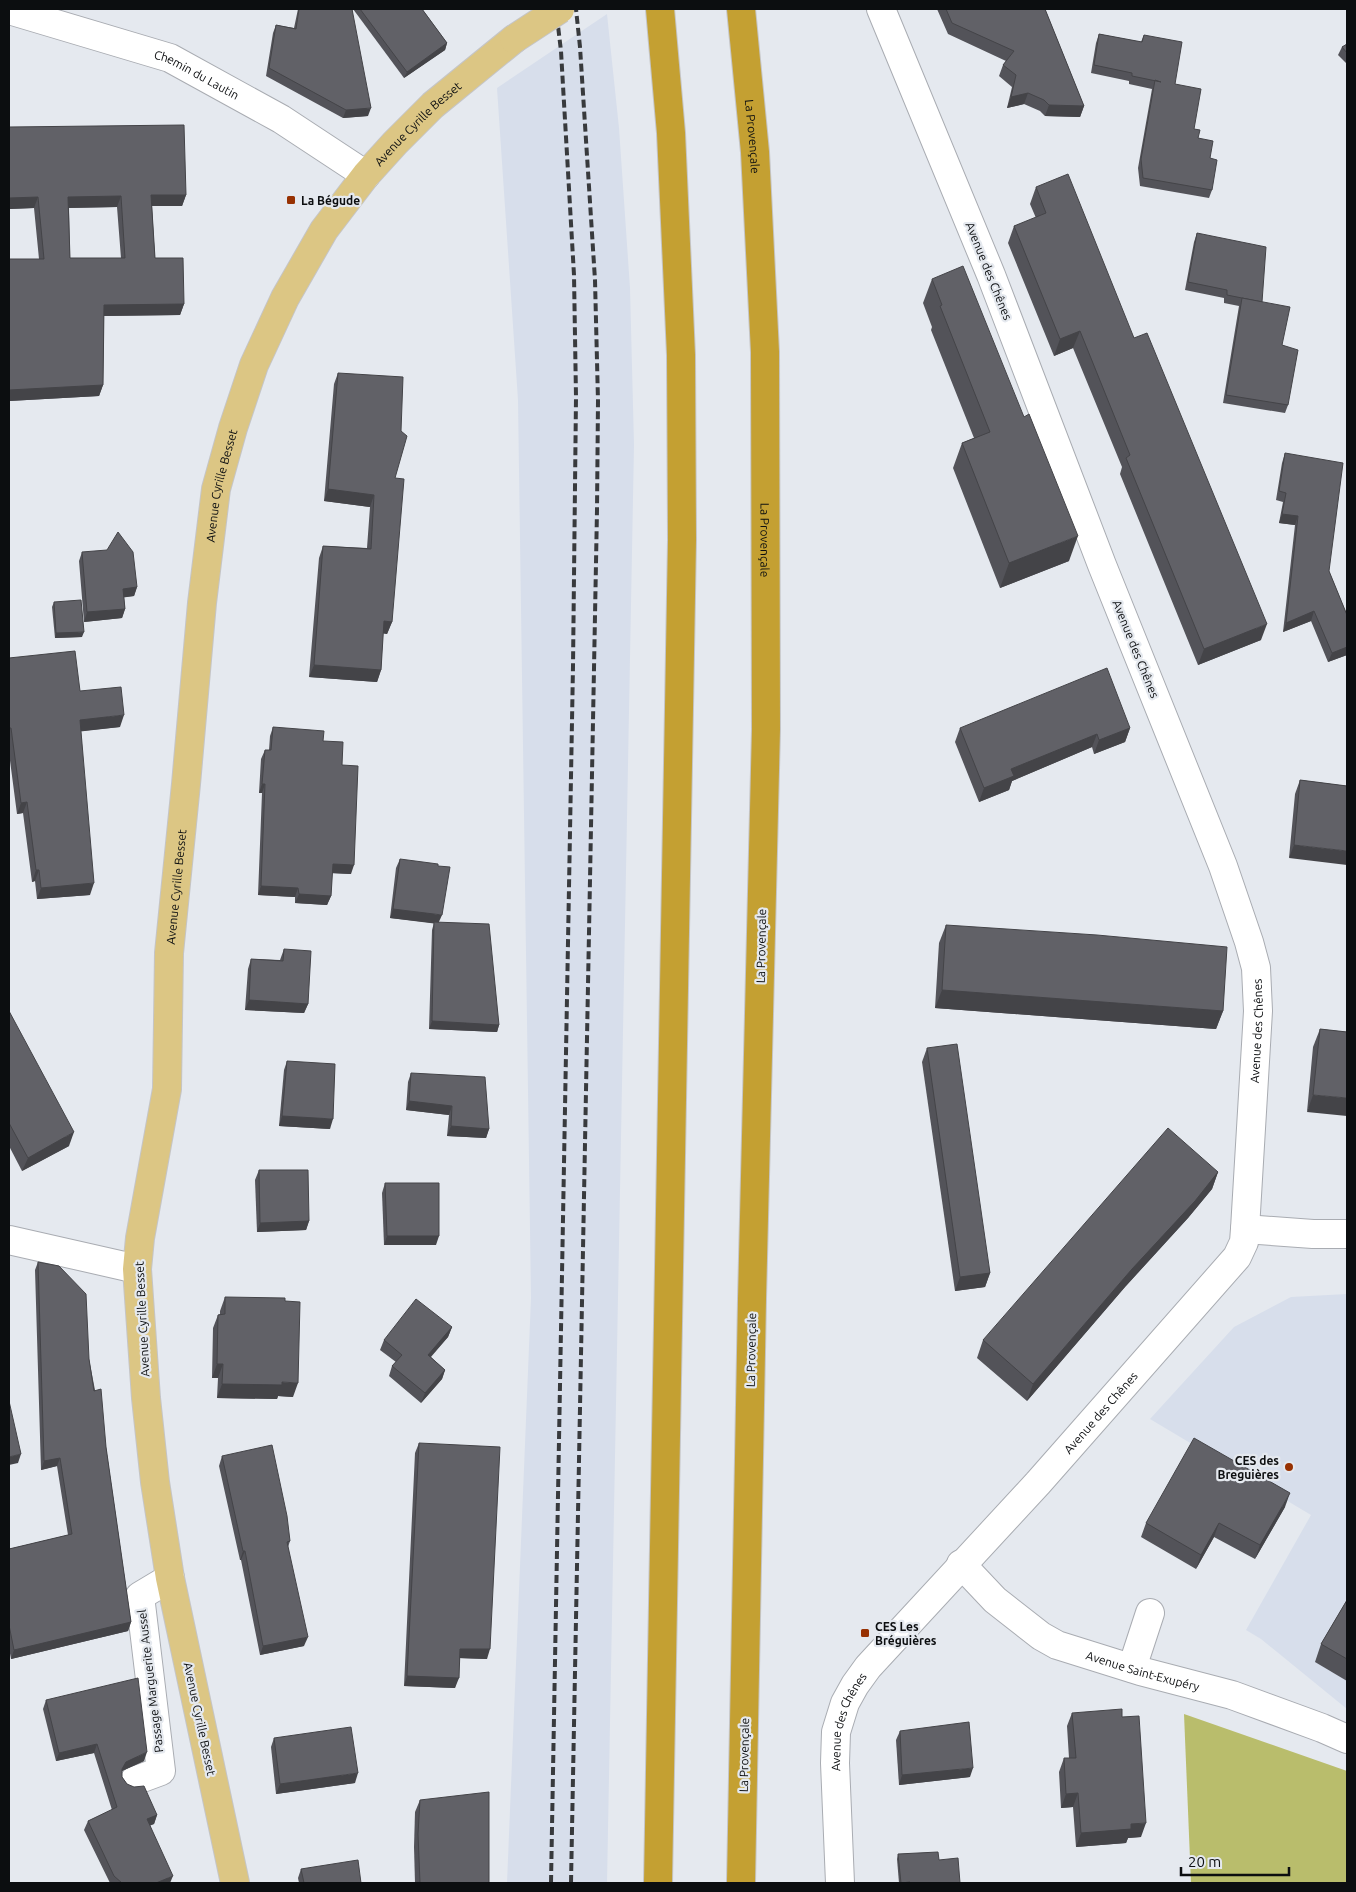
<svg xmlns="http://www.w3.org/2000/svg" width="1356" height="1892" font-family="Ubuntu,sans-serif">
  <style>
    .built { fill: #d7deeb }
    .green { fill: #b9bd6c }
    .lines { fill: none; stroke-linecap: round; stroke-linejoin: round }
    .minor-casing { stroke: #a9acb2; stroke-width: 30 }
    .major-casing { stroke: #c5c5c6; stroke-width: 30 }
    .highway-casing { stroke: #c5c5c6; stroke-width: 30 }
    .minor { stroke: #fff; stroke-width: 28 }
    .major { stroke: #dcc684; stroke-width: 28 }
    .highway { stroke: #c4a032; stroke-width: 28 }
    .rail { stroke: #383a3d; stroke-width: 4; stroke-dasharray: 8 4; stroke-linecap: butt }
    .major-bridge-casing { stroke: #c5c5c6; stroke-width: 30; stroke-linecap: butt }
    .major-bridge { stroke: #dcc684; stroke-width: 28 }
    .wall { fill: #535359; fill-rule: evenodd }
    .shaded-wall { fill: #444448 }
    .building { fill: #616167; stroke: #444448; fill-rule: evenodd }
    .poi-dot { fill: #973102; stroke: #e5e9ef; stroke-width: 2 }
    .labels { text-anchor: middle; dominant-baseline: central; stroke-width: 4.5; stroke-linejoin: round; paint-order: stroke }
    .street-label { font-size: 12px; fill: #0c0e10; stroke: #e5e9ef }
    .poi-label { font-size: 12px; font-weight: bold; fill: #0c0e10; stroke: #e5e9ef; text-anchor: start }
  </style>
  <rect width="100%" height="100%" fill="#e5e9ef"/>
  <g class="built">
    <polygon points="607,14 619,128 630,288 634,445 607,1883 507,1883 531,1298 518,400 497,88"/>
    <polygon points="1347,1294 1347,1709 1261,1639 1246,1630 1311,1515 1150,1419 1234,1327 1291,1297"/>
  </g>
  <polygon class="green" points="1184,1714 1347,1771 1347,1883 1191,1883"/>
  <g class="lines">
    <g class="minor-casing">
      <g id="minor">
        <path id="s1" d="M9,10L170,58L281,119L366,175"/>
        <polyline points="1245,1229 1313,1234 1347,1234"/>
        <polyline points="9,1240 137,1269"/>
        <path id="s2" d="M961,1564L995,1600L1041,1636L1057,1645L1140,1671L1232,1695L1322,1728L1347,1739"/>
        <polyline points="1132,1668 1150,1613"/>
        <polyline points="134,1781 161,1771 140,1596 170,1578"/>
        <path id="s3" d="M840,1883L835,1763L836,1732L845,1703L855,1685L868,1667L1038,1483L1237,1257L1244,1242L1245,1229L1258,1011L1256,968L1249,942L1223,866L1102,565L991,275L881,9"/>
      </g>
    </g>
    <g class="major-casing">
      <g id="major">
        <path id="s4" d="M235,1883L170,1578L155,1482L146,1398L137,1269L140,1238L167,1089L169,953L186,784L202,603L216,489L233,428L254,365L285,298L324,230L366,175L395,143L433,105L514,39"/>
      </g>
    </g>
    <g class="highway-casing">
      <g id="highway">
        <path id="s5" d="M741,9L755,152L765,352L766,729L752,1299L741,1883"/>
        <polyline points="658,1883 682,540 681,355 671,133 660,9"/>
      </g>
    </g>
    <use href="#minor" class="minor"/>
    <use href="#major" class="major"/>
    <use href="#highway" class="highway"/>
    <g class="rail">
      <polyline points="551,1883 573,666 576,397 574,275 561,51 556,9"/>
      <polyline points="571,1883 597,510 598,401 595,280 580,47 576,9"/>
    </g>
    <g class="major-bridge-casing">
      <polyline id="major-bridge" points="514,39 560,9"/>
    </g>
    <use href="#major-bridge" class="major-bridge"/>
  </g>
  <g class="wall">
    <polygon points="298,9 352,9 368,116 343,118 266,76 273,33 276,25 294,28"/>
    <polygon points="353,9 422,9 447,43 445,50 404,78"/>
    <polygon points="937,9 1045,9 1084,106 1080,117 1045,116 1040,111 1024,104 1007,108 1012,87 999,76 1003,65 1006,61 948,34"/>
    <polygon points="1099,34 1141,42 1144,35 1175,84 1198,138 1210,158 1212,190 1209,198 1140,186 1138,168 1152,89 1129,84 1129,81 1091,73 1096,43"/>
    <polygon points="1347,44 1347,64 1338,55 1342,47"/>
    <path d="M9,127L186,195L182,206H152L155,258L184,304L180,315L104,316L103,385L99,396L9,401V259H39L34,208L9,209ZM117,207L121,258H70L69,208Z"/>
    <polygon points="1036,187 1134,338 1261,640 1198,665 1120,474 1122,467 1073,348 1054,356 1008,243 1014,226 1036,218 1030,204"/>
    <polygon points="1197,233 1262,302 1282,345 1288,405 1285,413 1223,403 1239,306 1224,303 1224,298 1185,290 1194,242"/>
    <polygon points="932,279 1069,561 1000,588 953,468 962,443 974,438 931,330 932,327 923,303"/>
    <polygon points="338,373 395,478 392,622 387,634 383,633 381,670 377,682 309,677 319,558 323,546 367,548 370,507 324,501 334,384"/>
    <polygon points="1285,453 1329,571 1347,615 1347,655 1328,662 1311,621 1283,632 1295,525 1279,523 1283,502 1276,500 1282,463"/>
    <polygon points="82,552 137,587 134,596 124,597 125,609 122,618 84,622 79,561"/>
    <polygon points="54,602 82,637 55,638 52,607"/>
    <polygon points="9,658 80,691 120,727 81,731 90,895 37,899 35,881 32,882 23,813 17,814 9,753"/>
    <polygon points="273,727 323,741 342,765 351,874 332,873 331,896 327,905 295,903 295,897 258,895 262,793 259,793 261,759 265,750 269,750 270,736"/>
    <polygon points="960,728 1130,728 1125,742 1094,754 1092,747 1012,781 1009,790 979,802 955,742"/>
    <polygon points="1300,780 1347,786 1289,858 1295,794"/>
    <polygon points="400,859 439,922 499,1025 497,1032 429,1029 432,930 434,923 390,918 396,868"/>
    <polygon points="946,925 1223,1011 1216,1029 935,1008 939,943"/>
    <polygon points="284,949 308,1004 304,1013 245,1010 248,969 251,959 280,960"/>
    <polygon points="9,1011 69,1146 22,1171 9,1146"/>
    <polygon points="1320,1029 1347,1032 1307,1112 1313,1047"/>
    <polygon points="927,1048 990,1273 985,1287 955,1291 922,1062"/>
    <polygon points="287,1061 330,1129 279,1126 284,1070"/>
    <polygon points="411,1073 489,1129 486,1138 447,1136 449,1115 406,1110 408,1082"/>
    <polygon points="259,1170 309,1221 306,1230 257,1232 255,1180"/>
    <polygon points="1218,1172 1212,1189 1188,1218 1125,1287 1027,1401 977,1358 983,1340"/>
    <polygon points="385,1183 436,1245 384,1245 382,1193"/>
    <polygon points="38,1262 89,1359 106,1447 131,1622 128,1631 11,1659 9,1648 9,1549 68,1535 57,1466 41,1470 35,1270"/>
    <polygon points="225,1297 293,1397 278,1396 277,1399 217,1398 218,1378 212,1378 213,1328 218,1315 220,1314 220,1311"/>
    <polygon points="452,1327 448,1337 431,1357 445,1370 442,1379 421,1403 389,1376 392,1366 396,1362 380,1350 384,1340"/>
    <polygon points="419,1443 487,1659 460,1658 455,1688 404,1686 415,1453"/>
    <polygon points="222,1456 290,1541 288,1547 304,1646 260,1655 241,1560 240,1560 219,1466"/>
    <polygon points="1285,1507 1255,1559 1214,1537 1196,1569 1141,1537 1146,1523"/>
    <polygon points="1347,1600 1347,1681 1315,1662 1321,1644"/>
    <polygon points="46,1700 144,1761 122,1771 122,1777 127,1784 157,1815 154,1824 150,1825 170,1883 110,1883 84,1830 88,1821 112,1810 94,1753 56,1761 43,1709"/>
    <polygon points="1072,1713 1122,1717 1141,1837 1128,1838 1126,1843 1076,1847 1073,1807 1061,1808 1059,1772 1064,1758 1069,1758 1067,1726"/>
    <polygon points="900,1731 970,1777 899,1785 896,1740"/>
    <polygon points="274,1738 355,1783 276,1794 271,1747"/>
    <polygon points="420,1800 489,1883 415,1883 414,1847 415,1812"/>
    <polygon points="898,1854 939,1860 960,1883 899,1883 897,1859"/>
    <polygon points="301,1869 361,1883 299,1883 298,1878"/>
  </g>
  <g class="shaded-wall">
    <polygon points="447,43 445,50 404,78 407,72"/>
    <polygon points="1028,93 1024,104 1007,108 1011,97"/>
    <polygon points="1049,105 1084,106 1080,117 1045,116"/>
    <polygon points="371,108 368,116 343,118 346,110"/>
    <polygon points="151,195 186,195 182,206 147,206"/>
    <polygon points="121,196 117,207 64,208 68,197"/>
    <polygon points="38,197 34,208 9,209 9,198"/>
    <polygon points="184,304 180,315 100,316 104,305"/>
    <polygon points="1080,331 1073,348 1054,356 1060,339"/>
    <polygon points="103,385 99,396 9,401 9,390"/>
    <polygon points="328,489 374,495 370,507 324,501"/>
    <polygon points="1282,514 1298,516 1295,525 1279,523"/>
    <polygon points="1078,536 1069,561 1000,588 1009,563"/>
    <polygon points="137,587 134,596 120,598 123,589"/>
    <polygon points="125,609 122,618 84,622 87,612"/>
    <polygon points="1314,611 1311,621 1283,632 1286,623"/>
    <polygon points="384,621 392,622 387,634 380,633"/>
    <polygon points="1267,624 1261,640 1198,665 1204,649"/>
    <polygon points="84,632 82,637 55,638 56,633"/>
    <polygon points="1347,647 1347,655 1328,662 1332,653"/>
    <polygon points="314,665 381,670 377,682 309,677"/>
    <polygon points="124,715 120,727 76,732 80,720"/>
    <polygon points="1130,728 1125,742 1094,754 1099,740"/>
    <polygon points="1097,734 1092,747 1012,781 1009,790 979,802 984,788 1011,769"/>
    <polygon points="262,784 265,784 262,793 259,793"/>
    <polygon points="27,802 23,813 17,814 21,803"/>
    <polygon points="1294,845 1347,851 1347,865 1289,858"/>
    <polygon points="333,864 354,865 351,874 329,873"/>
    <polygon points="36,870 39,870 35,881 32,882"/>
    <polygon points="94,883 90,895 37,899 41,888"/>
    <polygon points="261,886 298,888 295,897 258,895"/>
    <polygon points="299,894 331,896 327,905 295,903"/>
    <polygon points="393,909 442,915 438,924 390,918"/>
    <polygon points="942,990 1223,1011 1216,1029 935,1008"/>
    <polygon points="249,1000 308,1004 304,1013 245,1010"/>
    <polygon points="432,1021 499,1025 497,1032 429,1029"/>
    <polygon points="1313,1095 1347,1098 1347,1116 1307,1112"/>
    <polygon points="409,1101 452,1106 449,1115 406,1110"/>
    <polygon points="282,1116 333,1119 330,1129 279,1126"/>
    <polygon points="451,1126 489,1129 486,1138 447,1136"/>
    <polygon points="74,1132 69,1146 22,1171 28,1158"/>
    <polygon points="1218,1172 1212,1189 1188,1218 1125,1287 1027,1401 1033,1384 1132,1269"/>
    <polygon points="309,1221 306,1230 257,1232 260,1223"/>
    <polygon points="387,1236 439,1236 436,1245 384,1245"/>
    <polygon points="990,1273 985,1287 955,1291 960,1277"/>
    <polygon points="452,1327 448,1337 424,1364 428,1355"/>
    <polygon points="217,1364 223,1364 218,1378 212,1378"/>
    <polygon points="445,1370 442,1379 421,1403 425,1393"/>
    <polygon points="282,1382 298,1383 293,1397 278,1396 277,1399 217,1398 222,1384"/>
    <polygon points="21,1454 18,1463 9,1465 9,1457"/>
    <polygon points="60,1458 57,1466 41,1470 44,1461"/>
    <polygon points="1290,1493 1285,1507 1255,1559 1260,1545"/>
    <polygon points="1219,1523 1214,1537 1196,1569 1201,1555"/>
    <polygon points="243,1551 245,1551 241,1560 240,1560"/>
    <polygon points="131,1622 128,1631 11,1659 14,1650"/>
    <polygon points="308,1637 304,1646 260,1655 263,1646"/>
    <polygon points="460,1649 490,1649 487,1659 457,1658"/>
    <polygon points="407,1676 459,1678 455,1688 404,1686"/>
    <polygon points="97,1744 94,1753 56,1761 59,1753"/>
    <polygon points="147,1752 144,1761 122,1771 122,1769 126,1762"/>
    <polygon points="973,1768 970,1777 899,1785 902,1775"/>
    <polygon points="358,1773 355,1783 276,1794 280,1784"/>
    <polygon points="1078,1793 1073,1807 1061,1808 1066,1794"/>
    <polygon points="157,1815 154,1824 144,1828 147,1819"/>
    <polygon points="1146,1823 1141,1837 1128,1838 1126,1843 1076,1847 1081,1833 1131,1824"/>
    <polygon points="173,1876 170,1883 156,1883"/>
  </g>
  <g class="building">
    <polygon points="299,9 352,9 371,108 346,110 269,68 276,25 296,29"/>
    <polygon points="360,9 422,9 447,43 407,72"/>
    <polygon points="946,9 1045,9 1084,106 1049,105 1044,100 1028,93 1011,97 1016,75 1003,65 1014,51 952,23"/>
    <polygon points="1099,34 1142,42 1144,35 1182,42 1175,84 1201,89 1194,129 1200,130 1198,138 1213,141 1210,158 1217,160 1212,190 1143,178 1141,159 1155,80 1161,82 1132,76 1132,73 1094,65"/>
    <polygon points="1347,44 1347,53 1342,47"/>
    <path d="M184,125L186,195H151L155,258H183L184,304L104,305L103,385L9,390V259H44L38,197L9,198V127ZM121,196L125,258H70L68,197Z"/>
    <polygon points="1068,174 1134,338 1147,333 1267,624 1204,649 1126,458 1130,455 1080,331 1060,339 1014,226 1046,213 1036,187"/>
    <polygon points="1197,233 1266,247 1262,302 1227,295 1227,290 1188,282"/>
    <polygon points="963,266 1024,417 1029,414 1078,536 1009,563 962,443 990,432 940,306 942,305 932,279"/>
    <polygon points="1242,298 1290,307 1282,345 1298,350 1288,405 1226,395"/>
    <polygon points="338,373 403,377 401,431 407,436 395,478 404,479 392,622 384,621 381,670 314,665 323,546 371,549 374,495 328,489"/>
    <polygon points="1285,453 1343,463 1329,571 1347,615 1347,647 1332,653 1314,611 1286,623 1298,516 1282,514 1286,493 1279,491"/>
    <polygon points="118,532 133,552 137,587 123,589 125,609 87,612 82,552 107,550"/>
    <polygon points="81,600 84,632 56,633 54,602"/>
    <polygon points="75,651 80,691 121,687 124,715 80,720 94,883 41,888 39,870 36,870 27,802 21,803 11,728 9,728 9,658"/>
    <polygon points="1107,668 1130,728 1099,740 1097,734 1011,769 1014,776 984,788 960,728"/>
    <polygon points="273,727 324,731 323,741 343,742 342,765 358,766 354,865 333,864 331,896 299,894 298,888 261,886 265,784 262,784 265,750 271,750"/>
    <polygon points="1300,780 1347,786 1347,851 1294,845"/>
    <polygon points="400,859 438,864 438,866 450,867 442,915 393,909"/>
    <polygon points="434,922 489,924 499,1025 432,1021"/>
    <polygon points="946,925 1097,935 1227,947 1223,1011 942,990"/>
    <polygon points="284,949 311,951 308,1004 249,1000 251,959 283,961"/>
    <polygon points="9,1011 74,1132 28,1158 9,1123"/>
    <polygon points="1320,1029 1347,1032 1347,1098 1313,1095"/>
    <polygon points="957,1044 990,1273 960,1277 927,1048"/>
    <polygon points="287,1061 335,1064 333,1119 282,1116"/>
    <polygon points="411,1073 485,1077 489,1129 451,1126 452,1106 409,1101"/>
    <polygon points="1168,1128 1218,1172 1195,1201 1132,1269 1033,1384 983,1340"/>
    <polygon points="259,1170 308,1170 309,1221 260,1223"/>
    <polygon points="385,1183 439,1183 439,1236 387,1236"/>
    <polygon points="38,1262 59,1266 86,1294 89,1359 94,1391 101,1389 106,1447 131,1622 14,1650 9,1625 9,1549 72,1534 60,1458 44,1461"/>
    <polygon points="225,1297 285,1298 285,1301 300,1302 298,1383 282,1382 282,1385 222,1384 223,1364 217,1364 218,1315 225,1314"/>
    <polygon points="416,1299 452,1327 428,1355 445,1370 425,1393 392,1366 402,1355 384,1340"/>
    <polygon points="9,1401 21,1454 9,1457"/>
    <polygon points="1194,1438 1290,1493 1260,1545 1219,1523 1201,1555 1146,1523"/>
    <polygon points="419,1443 500,1447 490,1649 460,1649 459,1678 407,1676"/>
    <polygon points="272,1445 287,1516 290,1541 287,1542 308,1637 263,1646 245,1551 243,1551 222,1456"/>
    <polygon points="1347,1600 1347,1659 1321,1644"/>
    <polygon points="138,1678 147,1752 126,1762 122,1769 122,1777 127,1784 134,1787 144,1786 157,1815 147,1819 173,1876 156,1883 122,1883 114,1876 88,1821 117,1807 97,1744 59,1753 46,1700"/>
    <polygon points="1122,1709 1122,1717 1139,1716 1146,1823 1131,1824 1131,1829 1081,1833 1078,1793 1066,1794 1064,1758 1076,1758 1072,1713"/>
    <polygon points="969,1722 973,1768 902,1775 900,1731"/>
    <polygon points="351,1727 358,1773 280,1784 274,1738"/>
    <polygon points="489,1792 489,1883 420,1883 418,1834 420,1800"/>
    <polygon points="938,1852 939,1860 958,1858 960,1883 910,1883 910,1882 901,1883 898,1854"/>
    <polygon points="358,1860 361,1883 304,1883 301,1869"/>
  </g>
  <g class="poi-dot">
    <rect x="286" y="195" width="10" height="10" rx="2.5"/>
    <circle cx="1289" cy="1467" r="5"/>
    <rect x="860" y="1628" width="10" height="10" rx="2.5"/>
  </g>
  <g class="labels">
    <g class="street-label">
      <text stroke="none"><textPath href="#s1" startOffset="199">Chemin du Lautin</textPath></text>
      <text stroke="none"><textPath href="#s4" startOffset="1832">Avenue Cyrille Besset</textPath></text>
      <text stroke="none"><textPath href="#s5" startOffset="128">La Provençale</textPath></text>
      <text transform="translate(989 271) rotate(68)">Avenue des Chênes</text>
      <text stroke="none"><textPath href="#s4" startOffset="1412">Avenue Cyrille Besset</textPath></text>
      <text stroke="none"><textPath href="#s5" startOffset="532">La Provençale</textPath></text>
      <text transform="translate(1136 649) rotate(68)">Avenue des Chênes</text>
      <text stroke="none"><textPath href="#s4" startOffset="1008">Avenue Cyrille Besset</textPath></text>
      <text transform="translate(761 946) rotate(-89)">La Provençale</text>
      <text stroke="none"><textPath href="#s3" startOffset="1004">Avenue des Chênes</textPath></text>
      <text transform="translate(142 1319) rotate(-93)">Avenue Cyrille Besset</text>
      <text transform="translate(751 1350) rotate(-89)">La Provençale</text>
      <text stroke="none"><textPath href="#s3" startOffset="569">Avenue des Chênes</textPath></text>
      <text stroke="none"><textPath href="#s2" startOffset="216">Avenue Saint-Exupéry</textPath></text>
      <text transform="translate(150 1681) rotate(-97)">Passage Marguerite Aussel</text>
      <text transform="translate(200 1719) rotate(78)">Avenue Cyrille Besset</text>
      <text stroke="none"><textPath href="#s3" startOffset="164">Avenue des Chênes</textPath></text>
      <text transform="translate(744 1755) rotate(-89)">La Provençale</text>
    </g>
    <g class="poi-label">
      <text x="301" y="200">La Bégude</text>
      <text x="1279" y="1460" text-anchor="end">CES des<tspan x="1279" dy="14">Breguières</tspan></text>
      <text x="875" y="1626">CES Les<tspan x="875" dy="14">Bréguières</tspan></text>
    </g>
  </g>
  <rect width="1356" height="1892" fill="none" stroke="#0c0e10" stroke-width="20"/>
  <path d="M1181 1867v8h108v-8" fill="none" stroke="#0c0e10" stroke-width="2.5"/>
  <text x="1188" y="1867" font-size="15" fill="#0c0e10" stroke="#e5e9ef" stroke-width="4" paint-order="stroke">20 m</text>
</svg>
